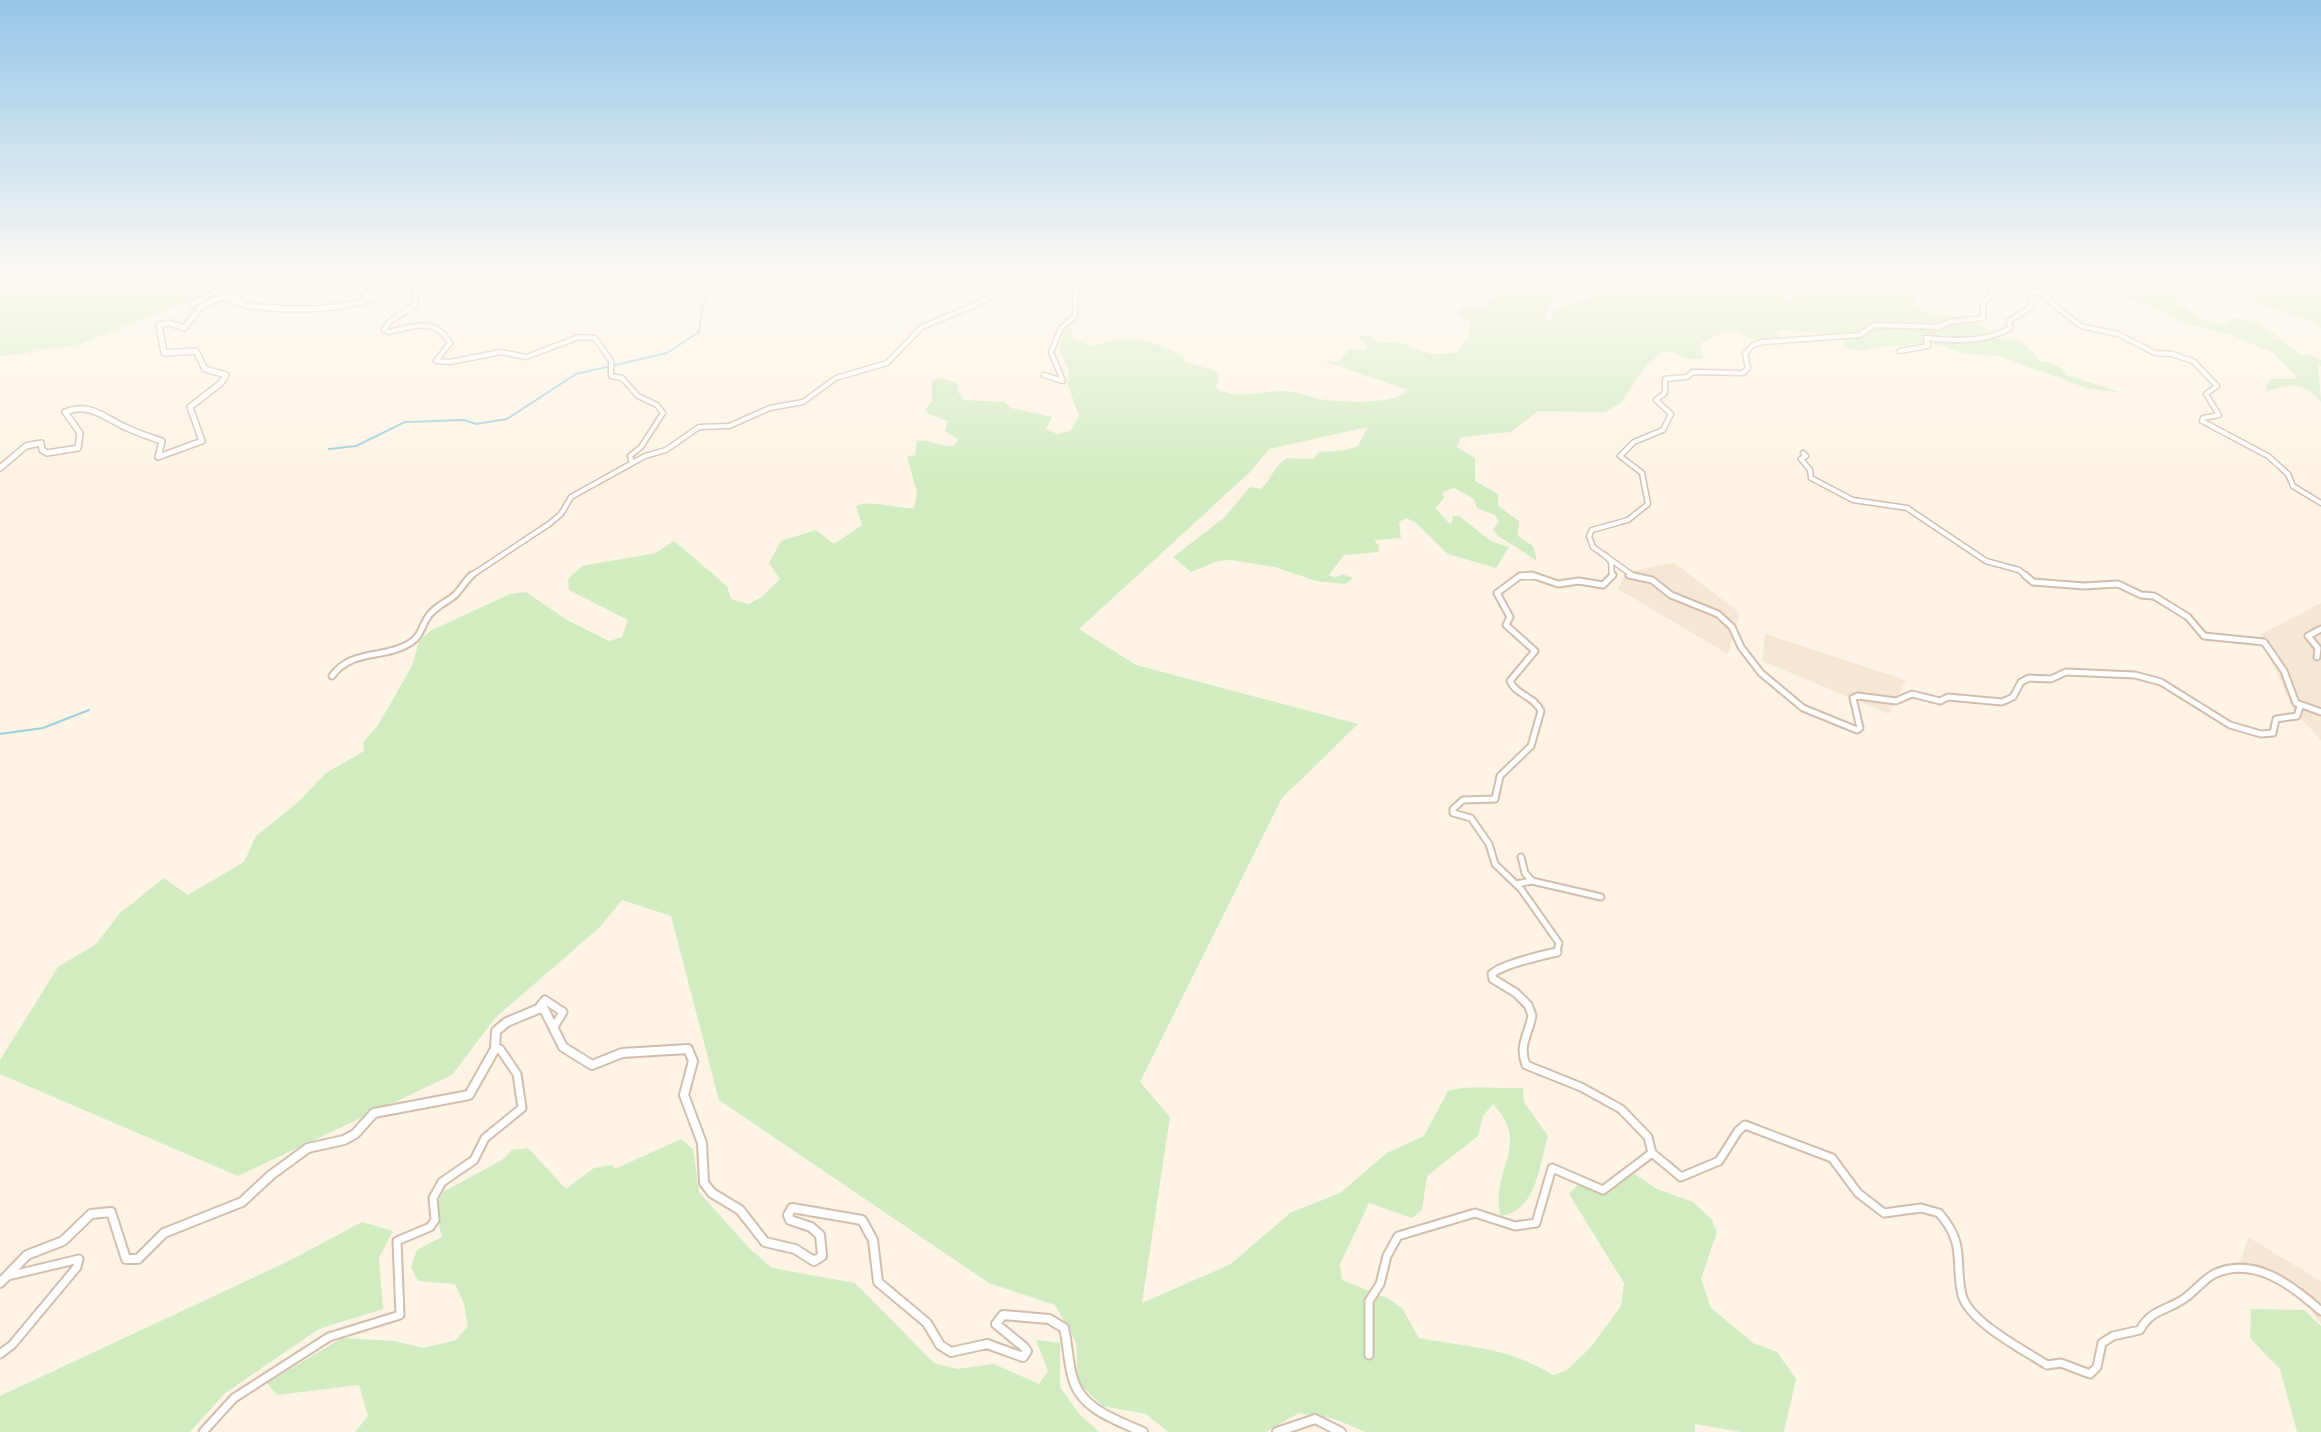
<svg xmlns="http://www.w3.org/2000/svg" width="2321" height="1432" font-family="Manrope,sans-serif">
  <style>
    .residential { fill: #f5e7d3 }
    .green { fill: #d2ecc2 }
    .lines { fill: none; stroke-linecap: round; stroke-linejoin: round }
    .stream { stroke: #9ed0db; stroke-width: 2 }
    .minor-far2-casing { stroke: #d2bead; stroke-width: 7 }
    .minor-far1-casing { stroke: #d2bead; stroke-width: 9 }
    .minor-casing { stroke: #d2bead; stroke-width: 11 }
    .tertiary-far1-casing { stroke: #d2bead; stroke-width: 8 }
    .tertiary-casing { stroke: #d2bead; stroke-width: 12 }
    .minor-far2 { stroke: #fff; stroke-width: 4 }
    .minor-far1 { stroke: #fff; stroke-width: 5 }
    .minor { stroke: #fff; stroke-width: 7 }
    .tertiary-far1 { stroke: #fff; stroke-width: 5 }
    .tertiary { stroke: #fff; stroke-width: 8 }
  </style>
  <rect width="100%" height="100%" fill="#fdf4e5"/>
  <g class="residential">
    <polygon points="1674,563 1740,613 1728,654 1618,589 1626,572"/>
    <polygon points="2321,603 2321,741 2292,707 2260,635"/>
    <polygon points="1765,634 1906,680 1889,714 1762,661"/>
    <polygon points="2248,1237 2321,1281 2321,1324 2295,1289 2239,1268"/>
  </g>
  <g class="green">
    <polygon points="0,279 256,279 177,305 81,344 0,357"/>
    <path d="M1491,279H1556L1571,286L1576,282L1574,279H1600L1580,295L1562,297L1546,310V320H1552L1554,311L1579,299L1595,297C1605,271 1625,288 1644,281L1642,279H1758L1755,284L1762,290L1765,280L1780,285V295L1787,300L1794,297L1793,291C1812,281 1879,274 1901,279C1910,282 1921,290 1929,294V298L1918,295L1914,302C1928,320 1938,312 1955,316C1970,318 1990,330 2001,340C2021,335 2028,347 2040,361C2052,363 2060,365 2067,375L2122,393L2086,388L2000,356L1965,354L1932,343L1876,347L1863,351L1844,348L1845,340L1838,335L1782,330L1775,333L1785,338L1753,340L1735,331H1726L1700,344L1703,359H1688L1670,351L1661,353L1646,366L1621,403L1605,412L1538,411L1511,432L1461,437L1457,447L1475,458V481L1498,494V506L1519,521L1518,536L1533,546L1537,561L1497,535L1493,529L1499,522L1495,515L1477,508L1474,499L1454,488L1442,492L1444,498L1435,508L1450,524L1453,520L1452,516H1459L1491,541L1509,547L1496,568L1448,554L1415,522L1406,518L1399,522L1401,538L1374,540L1379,546L1378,552L1344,555L1329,575L1335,578L1342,574L1353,578L1345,584L1316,581L1275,567L1230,560L1218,561L1191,572L1173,557L1225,517L1250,487L1261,489C1272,479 1272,468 1287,458L1313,459L1319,452L1347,450L1358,446L1368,427L1269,449L1250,472L1079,629L1136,665L1358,724L1282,798L1140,1082L1170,1117L1142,1303L1231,1264L1290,1213L1340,1193L1387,1153L1424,1136L1448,1091C1472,1084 1497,1089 1523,1088L1524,1102L1548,1136C1539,1165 1537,1211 1501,1216C1488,1173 1533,1145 1493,1104L1483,1116L1478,1136L1427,1176L1422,1210L1412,1218L1369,1203L1340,1264L1342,1280L1387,1298L1402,1308L1419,1338C1471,1348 1505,1346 1553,1375L1566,1371L1591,1347L1621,1306L1624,1283L1569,1194L1579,1184H1608L1627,1169L1657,1189L1693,1202L1712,1220L1717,1232L1701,1279L1711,1308L1753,1343L1777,1352L1796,1379L1784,1432H1741L1695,1424V1432H1365L1335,1419L1299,1413L1266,1432H1168L1146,1414L1102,1406L1078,1382L1076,1342L1055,1305L989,1283L719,1100L671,916L622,900L599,928L495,1018L452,1075L238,1176L0,1074V1060L58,967L96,944L120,913L164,878L188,895L244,862L256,836L296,804L326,773L364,751L363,742L378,725L412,666L419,641L430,631L510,594L526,592L567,620L609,641L622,637L628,620L569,590L568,579L582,566L656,553L674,541L727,586L731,599L748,604L762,597L780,579L769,563L781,541L816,530L834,544L862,525L856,506C871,499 895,509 914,508L917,492L907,457L915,455L917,441C929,439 940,447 954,446L958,439L945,431L948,421L928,414L925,410L932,401V381C942,378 949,378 959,385L956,389L964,400L1004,402L1011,408L1052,417L1046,429L1057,434L1070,431L1079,416L1068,385L1069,371L1059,348L1064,331L1070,327L1074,340L1093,346C1128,333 1149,339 1183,356L1185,362L1216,371L1219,376L1216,388C1237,401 1260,391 1282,391C1296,391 1311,398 1325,400C1344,402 1396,405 1408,390L1322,360L1339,362L1348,350H1365L1367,345L1359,339L1360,335L1370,336L1380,343L1400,342L1429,354L1455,353L1468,338L1471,321L1458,315L1459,311L1464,307L1489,309L1481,300L1483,298H1501L1503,294Z"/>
    <path d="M2068,279H2150L2182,283L2181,293L2187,300L2176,303C2187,306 2190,316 2201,319C2207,321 2220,326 2226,323C2235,319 2225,318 2236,318C2254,317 2288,343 2300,355L2309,354L2321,360V366L2318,365L2321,402C2304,382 2289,383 2266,392L2267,384L2272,379H2298L2274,353L2230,335L2185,324L2149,306Z"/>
    <polygon points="2223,279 2321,279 2321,329 2312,322 2253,302"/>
    <polygon points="681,1139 693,1149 699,1192 750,1249 772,1268 855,1283 934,1363 957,1369 994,1364 1039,1384 1048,1371 1036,1340 1060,1343 1060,1387 1080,1415 1099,1432 355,1432 368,1416 359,1385 277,1395 267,1383 342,1338 394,1341 424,1348 456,1340 468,1326 464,1304 455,1284 418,1281 411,1267 417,1250 442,1237 435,1208 443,1192 502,1160 512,1150 528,1148 566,1189 594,1168 612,1165 615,1169"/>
    <polygon points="362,1222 393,1231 379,1258 383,1309 319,1329 225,1393 190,1432 0,1432 0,1396 289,1261"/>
    <polygon points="2251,1309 2304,1310 2321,1326 2321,1432 2297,1432 2280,1369 2250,1338"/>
  </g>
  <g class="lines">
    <g class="stream">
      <polyline points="329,449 356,446 405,422 464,420 476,424 507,419 576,374 667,353 699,332 703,303 719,279"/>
      <polyline points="0,734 43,728 89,710"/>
    </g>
    <g class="minor-far2-casing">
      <g id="minor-far2">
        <polyline points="2016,280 2033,292 2048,295 2049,301 2081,326 2118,334 2155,353 2172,354 2193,361 2217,386 2206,394 2219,415 2203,418 2202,421 2268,456 2288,474 2293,486 2321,503"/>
        <path d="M417,281L415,305L390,321L384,330L389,332C413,326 436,317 450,343L436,361L450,362L501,352L526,357L579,337L595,338L611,361V376L622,378L638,396L657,405L663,413L641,447L630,456L632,463"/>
        <polyline points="192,305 216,291 239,298 245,306"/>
        <path d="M1900,351L1928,346L1926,338C1951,341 1988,342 2010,328L2009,321L2031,307L2032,301L2016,280"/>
        <polyline points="1044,375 1063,381 1051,352 1061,328 1075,316 1076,279"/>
        <polyline points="1803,453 1806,456 1801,459 1810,470 1811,478 1853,500 1907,508 1986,561 2019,570 2027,577"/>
        <polyline points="1605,555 1611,562 1612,577"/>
        <polyline points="469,577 549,524 561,514 571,497 645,456 666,450 699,427 729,426 770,408 803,402 836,378 887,363 922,327 979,303 1017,279"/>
        <polyline points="1519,577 1537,577"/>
        <polyline points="1635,577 1593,547 1589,536 1592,530 1628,520 1648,504 1642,473 1620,456 1634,442 1663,430 1671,414 1656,400 1665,393 1665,379 1687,377 1693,372 1743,373 1748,368 1745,354 1753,345 1763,342 1860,335 1874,325 1939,327 1949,322 1983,318 1983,303 1992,294 1991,288 1980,279"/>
      </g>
    </g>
    <g class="minor-far1-casing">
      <g id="minor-far1">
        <polyline points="1629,575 1652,580 1671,595 1718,614 1732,627 1741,647 1761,673 1803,708 1857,730 1860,728 1853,698 1858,696 1896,701 1912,694 1940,701 1948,697 2002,702 2013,697 2021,682 2029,678 2051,679 2066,672 2135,675 2161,682 2230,725 2261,734 2273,733 2276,719 2297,716 2300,707"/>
        <polyline points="2025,575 2033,582 2084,586 2118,584 2141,595 2154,596 2188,617 2204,636 2264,642 2284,671 2296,703 2321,712"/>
        <polyline points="2317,657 2318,648 2308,636 2321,629"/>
        <path d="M332,676C351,649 385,659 410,643C423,635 422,622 431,613C438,605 449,601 456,594C462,588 465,581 472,575"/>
        <polyline points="1532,881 1601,897"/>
        <polyline points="1516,884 1532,881 1525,873 1521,857"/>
        <path d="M1546,954L1557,952L1559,943L1521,889L1495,864L1489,844L1471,818L1453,813V809L1463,800L1495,799L1500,776L1531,746L1541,711C1534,696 1516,695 1510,681L1535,651L1506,625L1510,617L1497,593L1520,576L1532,575L1558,584L1579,581L1603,585L1613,575"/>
      </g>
    </g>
    <g class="minor-casing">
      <g id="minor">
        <path d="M1557,952C1542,955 1501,965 1492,974L1493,979L1516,993L1528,1005L1532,1015C1529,1035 1518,1044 1526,1065L1581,1087L1621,1109L1648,1137L1652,1153L1681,1177L1719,1161L1738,1131L1745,1125L1832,1158L1858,1193L1884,1213L1921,1208L1939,1213C1967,1245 1954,1262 1962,1295C1969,1322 2024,1350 2047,1365L2061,1363L2090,1374L2097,1367L2102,1343L2113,1336L2140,1330C2151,1309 2167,1311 2185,1298C2195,1291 2203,1280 2214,1274C2254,1255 2293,1286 2321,1311"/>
        <polyline points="540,1006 545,1000 563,1012 554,1027"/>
        <polyline points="0,1354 12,1345 77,1267 79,1259 8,1276"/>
        <polyline points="1369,1355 1369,1301 1380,1284 1387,1256 1398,1236 1475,1213 1515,1226 1536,1223 1552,1168 1603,1190 1652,1153"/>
        <polyline points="203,1432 234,1398 329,1337 400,1315 397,1241 430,1227 435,1220 433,1198 442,1182 474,1160 485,1138 522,1108 517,1074 500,1049 495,1049"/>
      </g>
    </g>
    <g class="tertiary-far1-casing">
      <g id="tertiary-far1">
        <polyline points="364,296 374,288 430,279"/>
        <path d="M0,468L26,446L41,443L42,450L47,453L78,448L80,433L65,412C90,402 103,417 125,427C137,433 150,437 162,441L158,457L202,441L190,407L221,383L226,375L205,369L196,351L164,353L159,325L169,323L184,328L203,305L221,297C232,297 240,305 251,306C289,311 337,311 373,298L364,296"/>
      </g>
    </g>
    <g class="tertiary-casing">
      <g id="tertiary">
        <path d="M0,1283L27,1255L63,1241L91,1214L111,1212L126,1259H138L164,1233L242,1202L271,1175L308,1148L344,1140L355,1134L374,1113L469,1095L495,1049L496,1031L507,1022L543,1007L563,1047L592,1065L622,1053L688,1049L693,1061L684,1095L702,1143L704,1183L712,1193L740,1210L765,1242L795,1249L814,1261L822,1256L820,1235L811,1227L790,1220L788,1215L792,1208L862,1220L873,1240L878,1282L927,1323L940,1345L951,1352L987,1344L1023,1357L1027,1351L1024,1347L996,1324L1003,1315L1049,1319L1064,1328C1068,1345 1068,1363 1073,1379C1082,1410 1117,1420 1143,1432"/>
        <polyline points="1277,1432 1315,1419 1341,1432"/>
      </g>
    </g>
    <use href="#minor-far2" class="minor-far2"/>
    <use href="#minor-far1" class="minor-far1"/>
    <use href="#minor" class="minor"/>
    <use href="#tertiary-far1" class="tertiary-far1"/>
    <use href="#tertiary" class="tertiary"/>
  </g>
  <linearGradient id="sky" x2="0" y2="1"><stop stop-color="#95c6e8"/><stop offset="0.58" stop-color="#fefaf3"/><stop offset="1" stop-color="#fefaf3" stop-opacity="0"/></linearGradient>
  <rect width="2321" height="480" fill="url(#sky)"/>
</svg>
